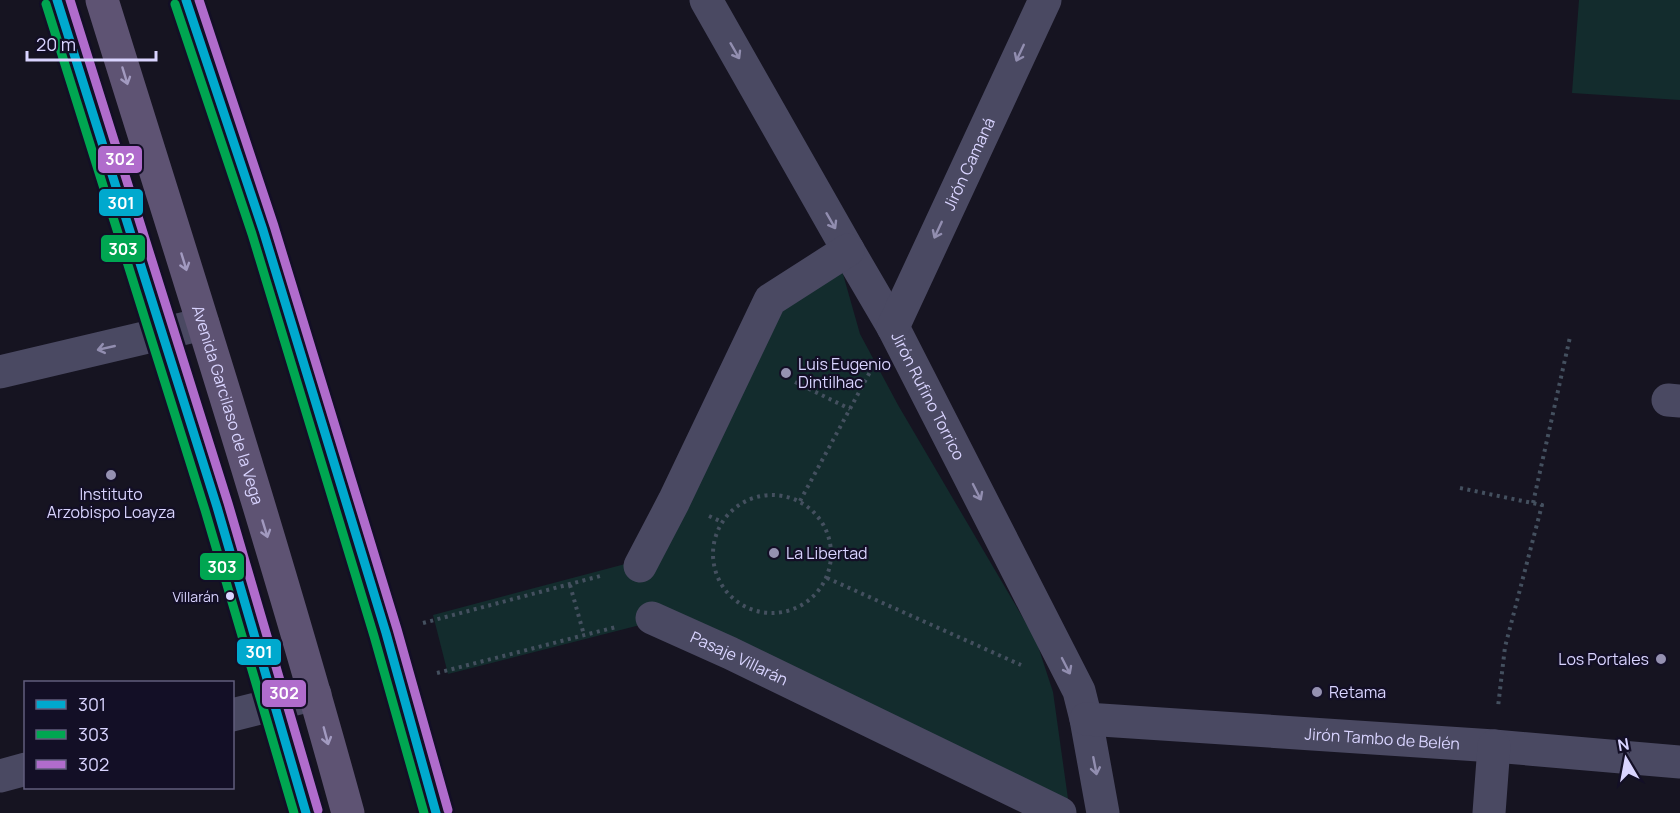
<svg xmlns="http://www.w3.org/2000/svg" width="1680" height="813" font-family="Manrope,sans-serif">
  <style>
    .green { fill: #132c2d }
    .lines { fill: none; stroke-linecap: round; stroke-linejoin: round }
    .path { stroke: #44505f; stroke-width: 4; stroke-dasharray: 3 4.5; stroke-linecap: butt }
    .minor { stroke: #4a4962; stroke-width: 33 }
    .major { stroke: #5e5373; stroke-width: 33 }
    .bus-1-casing { stroke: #130f26; stroke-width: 14 }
    .bus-2-casing { stroke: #130f26; stroke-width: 14 }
    .bus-3-casing { stroke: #130f26; stroke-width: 14 }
    .bus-1 { stroke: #00a9ce; stroke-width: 9 }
    .bus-2 { stroke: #00a651; stroke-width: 9 }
    .bus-3 { stroke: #b06ccc; stroke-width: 9 }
    .oneway { stroke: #928eb0 }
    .oneway2 { stroke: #a29ac0 }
    .poi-dot { fill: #9591b1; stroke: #130f26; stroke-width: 2 }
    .bus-dot { fill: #d9d4ff; stroke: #130f26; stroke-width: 2 }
    .labels { text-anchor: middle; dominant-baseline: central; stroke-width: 4.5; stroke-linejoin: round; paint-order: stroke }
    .bus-label { font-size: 14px; fill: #d9d4ff; stroke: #130f26; text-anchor: end }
    .street-label { font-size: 16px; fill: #d9d4ff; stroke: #130f26 }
    .poi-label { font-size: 16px; fill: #d9d4ff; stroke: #130f26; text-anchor: start }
    .line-badge { stroke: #130f26; stroke-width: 2 }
    .badge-label { font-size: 16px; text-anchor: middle; font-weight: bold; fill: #fff }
  </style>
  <rect width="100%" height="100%" fill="#161421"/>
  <g class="green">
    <polygon points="1579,0 1680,0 1680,100 1572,93"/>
    <polygon points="837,253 860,334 898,405 1036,640 1053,692 1070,813 644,624 448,674 433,615 629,563 758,300"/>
  </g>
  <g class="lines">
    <g class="path">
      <polyline points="795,382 850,409"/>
      <polyline points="1460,488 1542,505 1505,647 1498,707"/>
      <circle cx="772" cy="554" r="59"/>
      <polyline points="800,501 871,370"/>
      <polyline points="1533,503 1570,337"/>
      <polyline points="709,516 722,522"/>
      <polyline points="827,578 1021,665"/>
      <polyline points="570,585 584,635"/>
      <polyline points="423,623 604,575"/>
      <polyline points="437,673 616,627"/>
    </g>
    <g class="minor">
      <path id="s1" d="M706,0L848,250L893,327L1079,691L1086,719L1103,813"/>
      <path id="s2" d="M893,327L1045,0"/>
      <polyline points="0,372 203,324"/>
      <polyline points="1668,400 1680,401"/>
      <polyline points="640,566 674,501 770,300 848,250"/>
      <path id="s3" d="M652,618L730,653L1060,813"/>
      <polyline points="232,715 315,694"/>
      <path id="s4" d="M1086,719L1494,746L1680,762"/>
      <polyline points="0,776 26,769"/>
      <polyline points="1489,813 1494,746"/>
    </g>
    <g class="major">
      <path d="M57,0C143,270 231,540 306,813"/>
      <path id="s5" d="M102,0C186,270 273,540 348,813"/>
      <polyline points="186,0 263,230 386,633 436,813"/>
    </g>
    <g class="bus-1-casing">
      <g id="bus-1">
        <polyline points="57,0 217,507 306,813"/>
        <polyline points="186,0 263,230 386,633 436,813"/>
      </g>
    </g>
    <g class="bus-2-casing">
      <g id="bus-2">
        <polyline points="46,4 205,510 294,813"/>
        <polyline points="175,4 252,234 374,636 424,813"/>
      </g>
    </g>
    <g class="bus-3-casing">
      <g id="bus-3">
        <polyline points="70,0 228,503 318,810"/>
        <polyline points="199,0 274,226 397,629 448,810"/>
      </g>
    </g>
    <use href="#bus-1" class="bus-1"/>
    <use href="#bus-2" class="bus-2"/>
    <use href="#bus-3" class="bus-3"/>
  </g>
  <defs><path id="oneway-shaft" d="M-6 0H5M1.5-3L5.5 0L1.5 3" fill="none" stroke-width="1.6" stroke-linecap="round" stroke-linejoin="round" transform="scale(1.5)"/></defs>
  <g class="oneway">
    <use href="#oneway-shaft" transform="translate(735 51) rotate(60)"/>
    <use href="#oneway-shaft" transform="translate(1020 53) rotate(115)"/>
    <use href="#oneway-shaft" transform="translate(831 221) rotate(60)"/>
    <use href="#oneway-shaft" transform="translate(938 230) rotate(115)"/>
    <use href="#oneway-shaft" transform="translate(106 348) rotate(167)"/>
    <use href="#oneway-shaft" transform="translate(977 492) rotate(63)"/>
    <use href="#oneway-shaft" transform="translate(1066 666) rotate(63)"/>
    <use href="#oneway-shaft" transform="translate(1095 766) rotate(79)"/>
  </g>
  <g class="oneway2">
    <use href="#oneway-shaft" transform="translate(125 76) rotate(73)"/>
    <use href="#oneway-shaft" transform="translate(184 262) rotate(73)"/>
    <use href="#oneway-shaft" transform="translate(265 529) rotate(73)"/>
    <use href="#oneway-shaft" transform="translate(326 736) rotate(75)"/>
  </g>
  <g class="poi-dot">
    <circle cx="786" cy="373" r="6"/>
    <circle cx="111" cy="475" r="6"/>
    <circle cx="774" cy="553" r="6"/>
    <circle cx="1661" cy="659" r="6"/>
    <circle cx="1317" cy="692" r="6"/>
  </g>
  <circle class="bus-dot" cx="230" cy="596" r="5"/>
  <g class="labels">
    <g class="bus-label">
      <text x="219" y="596">Villarán</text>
    </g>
    <g class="street-label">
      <text stroke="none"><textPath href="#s2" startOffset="180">Jirón Camaná</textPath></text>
      <text stroke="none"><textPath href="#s1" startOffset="454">Jirón Rufino Torrico</textPath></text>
      <text stroke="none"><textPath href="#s5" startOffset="424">Avenida Garcilaso de la Vega</textPath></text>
      <text stroke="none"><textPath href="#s3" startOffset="96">Pasaje Villarán</textPath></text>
      <text stroke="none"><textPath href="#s4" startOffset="297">Jirón Tambo de Belén</textPath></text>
    </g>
    <g class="poi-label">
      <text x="798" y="364">Luis Eugenio<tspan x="798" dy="18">Dintilhac</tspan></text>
      <text x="111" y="494" text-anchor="middle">Instituto<tspan x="111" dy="18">Arzobispo Loayza</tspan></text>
      <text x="786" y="553">La Libertad</text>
      <text x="1649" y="659" text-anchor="end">Los Portales</text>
      <text x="1329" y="692">Retama</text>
    </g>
  </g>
  <g class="line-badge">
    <rect x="97" y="145" width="46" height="29" rx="6" fill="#b06ccc"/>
    <rect x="98" y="188" width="46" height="29" rx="6" fill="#00a9ce"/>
    <rect x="100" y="234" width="46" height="29" rx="6" fill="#00a651"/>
    <rect x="199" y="552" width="46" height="29" rx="6" fill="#00a651"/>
    <rect x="236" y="638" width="46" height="28" rx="6" fill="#00a9ce"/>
    <rect x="261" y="679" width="46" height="29" rx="6" fill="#b06ccc"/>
  </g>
  <g class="badge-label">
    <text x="120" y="165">302</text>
    <text x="121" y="209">301</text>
    <text x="123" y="255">303</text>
    <text x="222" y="573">303</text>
    <text x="259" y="658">301</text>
    <text x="284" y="699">302</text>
  </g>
  <rect x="24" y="681" width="210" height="108" fill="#130f26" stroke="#625e7d" stroke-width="1.5"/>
  <rect x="36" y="700" width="30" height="9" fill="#00a9ce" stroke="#625e7d" stroke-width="1.5"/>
  <text x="78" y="711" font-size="18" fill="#d9d4ff">301</text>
  <rect x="36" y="730" width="30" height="9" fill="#00a651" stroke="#625e7d" stroke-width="1.5"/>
  <text x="78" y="741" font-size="18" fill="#d9d4ff">303</text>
  <rect x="36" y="760" width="30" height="9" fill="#b06ccc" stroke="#625e7d" stroke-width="1.5"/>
  <text x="78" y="771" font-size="18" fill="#d9d4ff">302</text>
  <g transform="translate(1626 759) rotate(350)" stroke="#130f26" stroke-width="4.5" paint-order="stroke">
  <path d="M0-4.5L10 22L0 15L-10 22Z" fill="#d9d4ff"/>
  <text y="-9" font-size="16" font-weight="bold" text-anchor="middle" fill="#d9d4ff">N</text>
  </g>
  <path d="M27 51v9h129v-9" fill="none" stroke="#d9d4ff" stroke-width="3"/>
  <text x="36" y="51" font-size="18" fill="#d9d4ff" stroke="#130f26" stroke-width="4.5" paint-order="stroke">20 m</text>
</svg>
